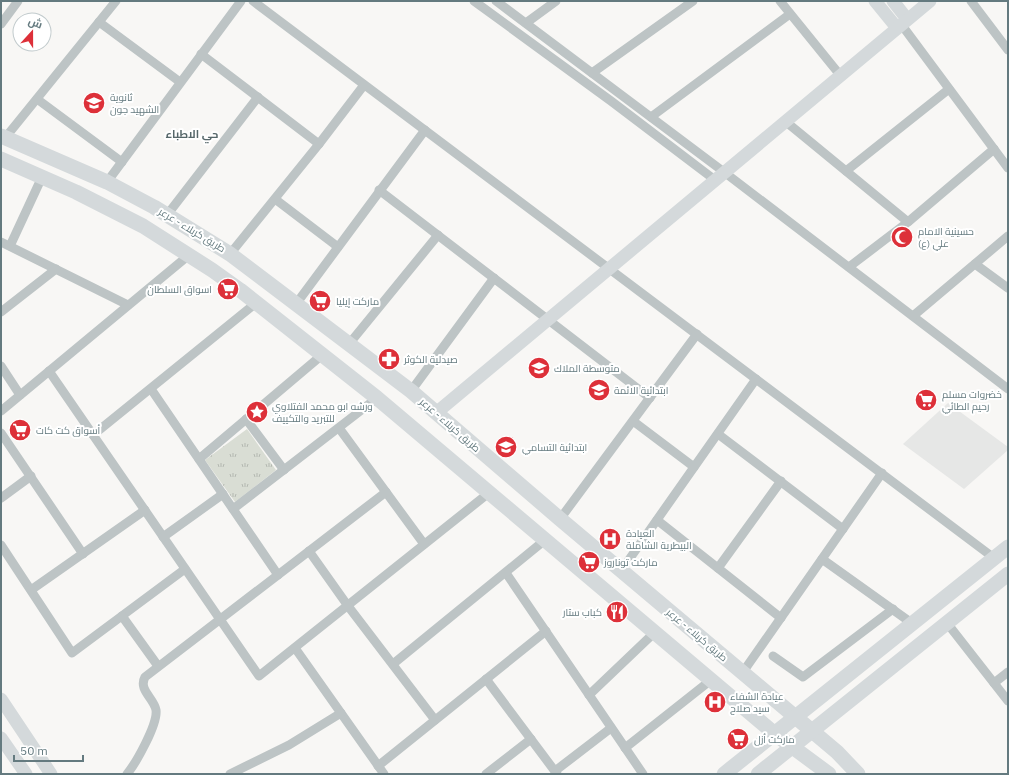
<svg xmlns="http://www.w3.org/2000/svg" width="1009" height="775" font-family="'IBM Plex Sans',Cairo,sans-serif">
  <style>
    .built { fill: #e6e7e6 }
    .grass { fill: url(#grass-tufts) }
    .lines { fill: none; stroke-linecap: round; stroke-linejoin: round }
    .street { stroke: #bdc4c5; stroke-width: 9 }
    .secondary { stroke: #d4d9db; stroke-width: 13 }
    .primary { stroke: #d4d9db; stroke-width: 15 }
    .labels { text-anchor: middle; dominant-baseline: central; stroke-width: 4; stroke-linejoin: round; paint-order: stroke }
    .poi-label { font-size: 10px; fill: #647a7f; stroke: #fff; text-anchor: start }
    .street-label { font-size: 10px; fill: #647a7f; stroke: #fff }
    .neighbourhood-label { font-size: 11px; font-weight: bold; fill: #56676a; stroke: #fff }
  </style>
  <defs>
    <pattern id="grass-tufts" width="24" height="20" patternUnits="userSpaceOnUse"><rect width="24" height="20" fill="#d9ddd4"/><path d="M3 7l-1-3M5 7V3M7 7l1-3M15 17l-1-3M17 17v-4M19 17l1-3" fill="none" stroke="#b4b8b1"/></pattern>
  </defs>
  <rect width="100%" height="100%" fill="#f8f7f5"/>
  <polygon class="built" points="948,403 1008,447 1008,450 964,489 903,444"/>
  <polygon class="grass" points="247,429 276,470 235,502 205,460"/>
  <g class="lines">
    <g class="street">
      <polyline points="253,1 994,558"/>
      <polyline points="474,1 611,101 715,180"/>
      <polyline points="496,1 724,172 1008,389"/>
      <polyline points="780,1 840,75"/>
      <polyline points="971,1 1008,50"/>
      <polyline points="99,22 180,82"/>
      <polyline points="526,23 556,1"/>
      <polyline points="1,24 18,1"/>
      <polyline points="901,24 1008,168"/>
      <polyline points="201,54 319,144"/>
      <polyline points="592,73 693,1"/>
      <polyline points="37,99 122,162"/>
      <polyline points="651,117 790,14"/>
      <polyline points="785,121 908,222"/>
      <polyline points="5,138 116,1"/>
      <polyline points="846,171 949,89"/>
      <polyline points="107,182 241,1"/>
      <polyline points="379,190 650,398"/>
      <polyline points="275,199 338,247"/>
      <polyline points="167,215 258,97"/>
      <polyline points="1,242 128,305"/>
      <polyline points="10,246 42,177"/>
      <polyline points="230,254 319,144 364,85"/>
      <polyline points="975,264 1008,288"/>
      <polyline points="849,267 908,222 994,149"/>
      <polyline points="296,304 425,130"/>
      <polyline points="1,312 56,269"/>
      <polyline points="913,316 1008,236"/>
      <polyline points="349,344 438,235"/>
      <polyline points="1,366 20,395"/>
      <polyline points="49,371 259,676 490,492"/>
      <polyline points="151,389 278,575"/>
      <polyline points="411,391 494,278"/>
      <polyline points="1,411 189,255"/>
      <polyline points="246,419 284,470"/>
      <polyline points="633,421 694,467"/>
      <polyline points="339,428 424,544"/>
      <polyline points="1,433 83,554"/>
      <polyline points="718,434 843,529"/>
      <polyline points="93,435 256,303"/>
      <polyline points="199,459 322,355"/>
      <polyline points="1,498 31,476"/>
      <polyline points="233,509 377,398"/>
      <polyline points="560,519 697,334"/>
      <polyline points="657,520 781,618"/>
      <polyline points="163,537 223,494"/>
      <polyline points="1,545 72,653 185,569"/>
      <polyline points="309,551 348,606 435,720"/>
      <polyline points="822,559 913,624"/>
      <polyline points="718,568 781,481"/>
      <polyline points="621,571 756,379"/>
      <polyline points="506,573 643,774"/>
      <polyline points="31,590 145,510"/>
      <polyline points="122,616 158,666"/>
      <polyline points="947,623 1008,701"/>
      <polyline points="295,648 384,774"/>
      <polyline points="773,656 803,677 893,609"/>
      <polyline points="393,664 545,540"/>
      <polyline points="743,672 882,473"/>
      <polyline points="486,679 557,774"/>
      <polyline points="994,683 1008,672"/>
      <polyline points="589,695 654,633"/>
      <polyline points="625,748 711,680"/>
      <polyline points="378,766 546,631"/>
      <polyline points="555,771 611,728"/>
      <path d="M127,774C136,763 158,724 156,710C154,698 138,690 145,677L386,492"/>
      <polyline points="230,774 289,745 341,713"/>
      <polyline points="486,774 531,739"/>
    </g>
    <g class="secondary">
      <polyline points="875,1 897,28"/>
      <polyline points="893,1 907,19"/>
      <polyline points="436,413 930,1"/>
      <polyline points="1,699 51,774"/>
      <polyline points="1,738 26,774"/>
    </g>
    <g class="primary">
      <polyline points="1,136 107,182 154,207 230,254 411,391 560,519 837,752 858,774"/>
      <polyline points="1,159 76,192 143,226 212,270 240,290 377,398 775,734 829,774"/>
      <polyline points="724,774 1008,547"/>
      <polyline points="758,774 1008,574"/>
    </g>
  </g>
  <defs>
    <g id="school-disc" transform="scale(1.15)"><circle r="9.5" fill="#dd3039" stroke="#fff"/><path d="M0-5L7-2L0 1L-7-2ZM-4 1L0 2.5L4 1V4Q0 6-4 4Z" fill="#fff"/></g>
    <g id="mosque-disc" transform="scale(1.15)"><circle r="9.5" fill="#dd3039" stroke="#fff"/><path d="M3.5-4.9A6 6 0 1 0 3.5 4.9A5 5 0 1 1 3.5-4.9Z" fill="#fff"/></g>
    <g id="supermarket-disc" transform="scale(1.15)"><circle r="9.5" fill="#dd3039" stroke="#fff"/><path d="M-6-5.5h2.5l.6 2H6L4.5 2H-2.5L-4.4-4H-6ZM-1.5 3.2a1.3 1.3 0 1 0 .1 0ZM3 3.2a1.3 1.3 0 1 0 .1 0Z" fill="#fff"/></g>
    <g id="pharmacy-disc" transform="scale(1.15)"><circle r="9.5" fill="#dd3039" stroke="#fff"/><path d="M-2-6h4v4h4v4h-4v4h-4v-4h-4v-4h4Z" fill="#fff"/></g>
    <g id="sight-disc" transform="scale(1.15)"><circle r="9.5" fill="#dd3039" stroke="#fff"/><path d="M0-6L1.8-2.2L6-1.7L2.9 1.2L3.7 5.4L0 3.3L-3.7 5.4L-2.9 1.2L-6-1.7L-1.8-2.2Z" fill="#fff"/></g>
    <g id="hospital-disc" transform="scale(1.15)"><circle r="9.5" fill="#dd3039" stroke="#fff"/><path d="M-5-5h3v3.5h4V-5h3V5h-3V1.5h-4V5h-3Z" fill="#fff"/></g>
    <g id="restaurant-disc" transform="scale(1.15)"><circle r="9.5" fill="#dd3039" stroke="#fff"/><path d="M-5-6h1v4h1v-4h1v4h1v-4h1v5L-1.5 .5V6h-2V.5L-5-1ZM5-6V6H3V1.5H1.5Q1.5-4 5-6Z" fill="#fff"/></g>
  </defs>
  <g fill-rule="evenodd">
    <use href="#school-disc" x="94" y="103"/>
    <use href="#mosque-disc" x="902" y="237"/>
    <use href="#supermarket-disc" x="228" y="289"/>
    <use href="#supermarket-disc" x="320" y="301"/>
    <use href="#pharmacy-disc" x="389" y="359"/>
    <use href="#school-disc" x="539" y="368"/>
    <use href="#school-disc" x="599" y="390"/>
    <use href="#supermarket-disc" x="926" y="400"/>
    <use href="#sight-disc" x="257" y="412"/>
    <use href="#supermarket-disc" x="20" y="430"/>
    <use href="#school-disc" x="506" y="447"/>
    <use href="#hospital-disc" x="610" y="539"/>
    <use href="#supermarket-disc" x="589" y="562"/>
    <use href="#restaurant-disc" x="617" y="612"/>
    <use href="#hospital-disc" x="715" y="702"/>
    <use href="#supermarket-disc" x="738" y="739"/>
  </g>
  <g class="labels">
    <g class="poi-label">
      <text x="110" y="97">ثانوية<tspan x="110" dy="12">الشهيد جون</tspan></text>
      <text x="918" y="231">حسينية الامام<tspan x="918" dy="12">علي (ع)</tspan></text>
      <text x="212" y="289" text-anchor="end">اسواق السلطان</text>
      <text x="336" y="301">ماركت إيليا</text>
      <text x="404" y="359">صيدلية الكوثر</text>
      <text x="554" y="368">متوسطة الملاك</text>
      <text x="614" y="390">ابتدائية الائمة</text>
      <text x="942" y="394">خضروات مسلم<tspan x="942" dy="12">رحيم الطائي</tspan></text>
      <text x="272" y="406">ورشه ابو محمد الفتلاوي<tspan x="272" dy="12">للتبريد والتكييف</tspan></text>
      <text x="36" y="430">أسواق كت كات</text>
      <text x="522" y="447">ابتدائية التسامي</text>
      <text x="626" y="533">العيادة<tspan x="626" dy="12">البيطرية الشاملة</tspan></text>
      <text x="604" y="562">ماركت توناروز</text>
      <text x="602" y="612" text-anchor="end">كباب ستار</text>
      <text x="730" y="696">عيادة الشفاء<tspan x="730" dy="12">سيد صلاح</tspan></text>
      <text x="754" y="739">ماركت أزل</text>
    </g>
    <g class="street-label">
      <text transform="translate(192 230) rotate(31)">طريق كربلاء - عرعر</text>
      <text transform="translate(450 425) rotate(41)">طريق كربلاء - عرعر</text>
      <text transform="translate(697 635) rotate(40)">طريق كربلاء - عرعر</text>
    </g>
    <g class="neighbourhood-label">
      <text x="192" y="134">حي الاطباء</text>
    </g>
  </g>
  <rect width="1009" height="775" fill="none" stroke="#647a7f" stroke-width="4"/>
  <g transform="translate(32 32) rotate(21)"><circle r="19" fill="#ffffff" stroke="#c1cacc"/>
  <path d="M0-3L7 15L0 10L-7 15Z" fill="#dd3039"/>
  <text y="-6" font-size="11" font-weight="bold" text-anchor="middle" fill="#647a7f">ش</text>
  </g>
  <path d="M14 755v6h69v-6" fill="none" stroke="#647a7f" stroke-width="2"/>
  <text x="20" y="755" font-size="12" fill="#647a7f" stroke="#ffffff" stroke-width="3" paint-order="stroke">50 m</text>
</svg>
